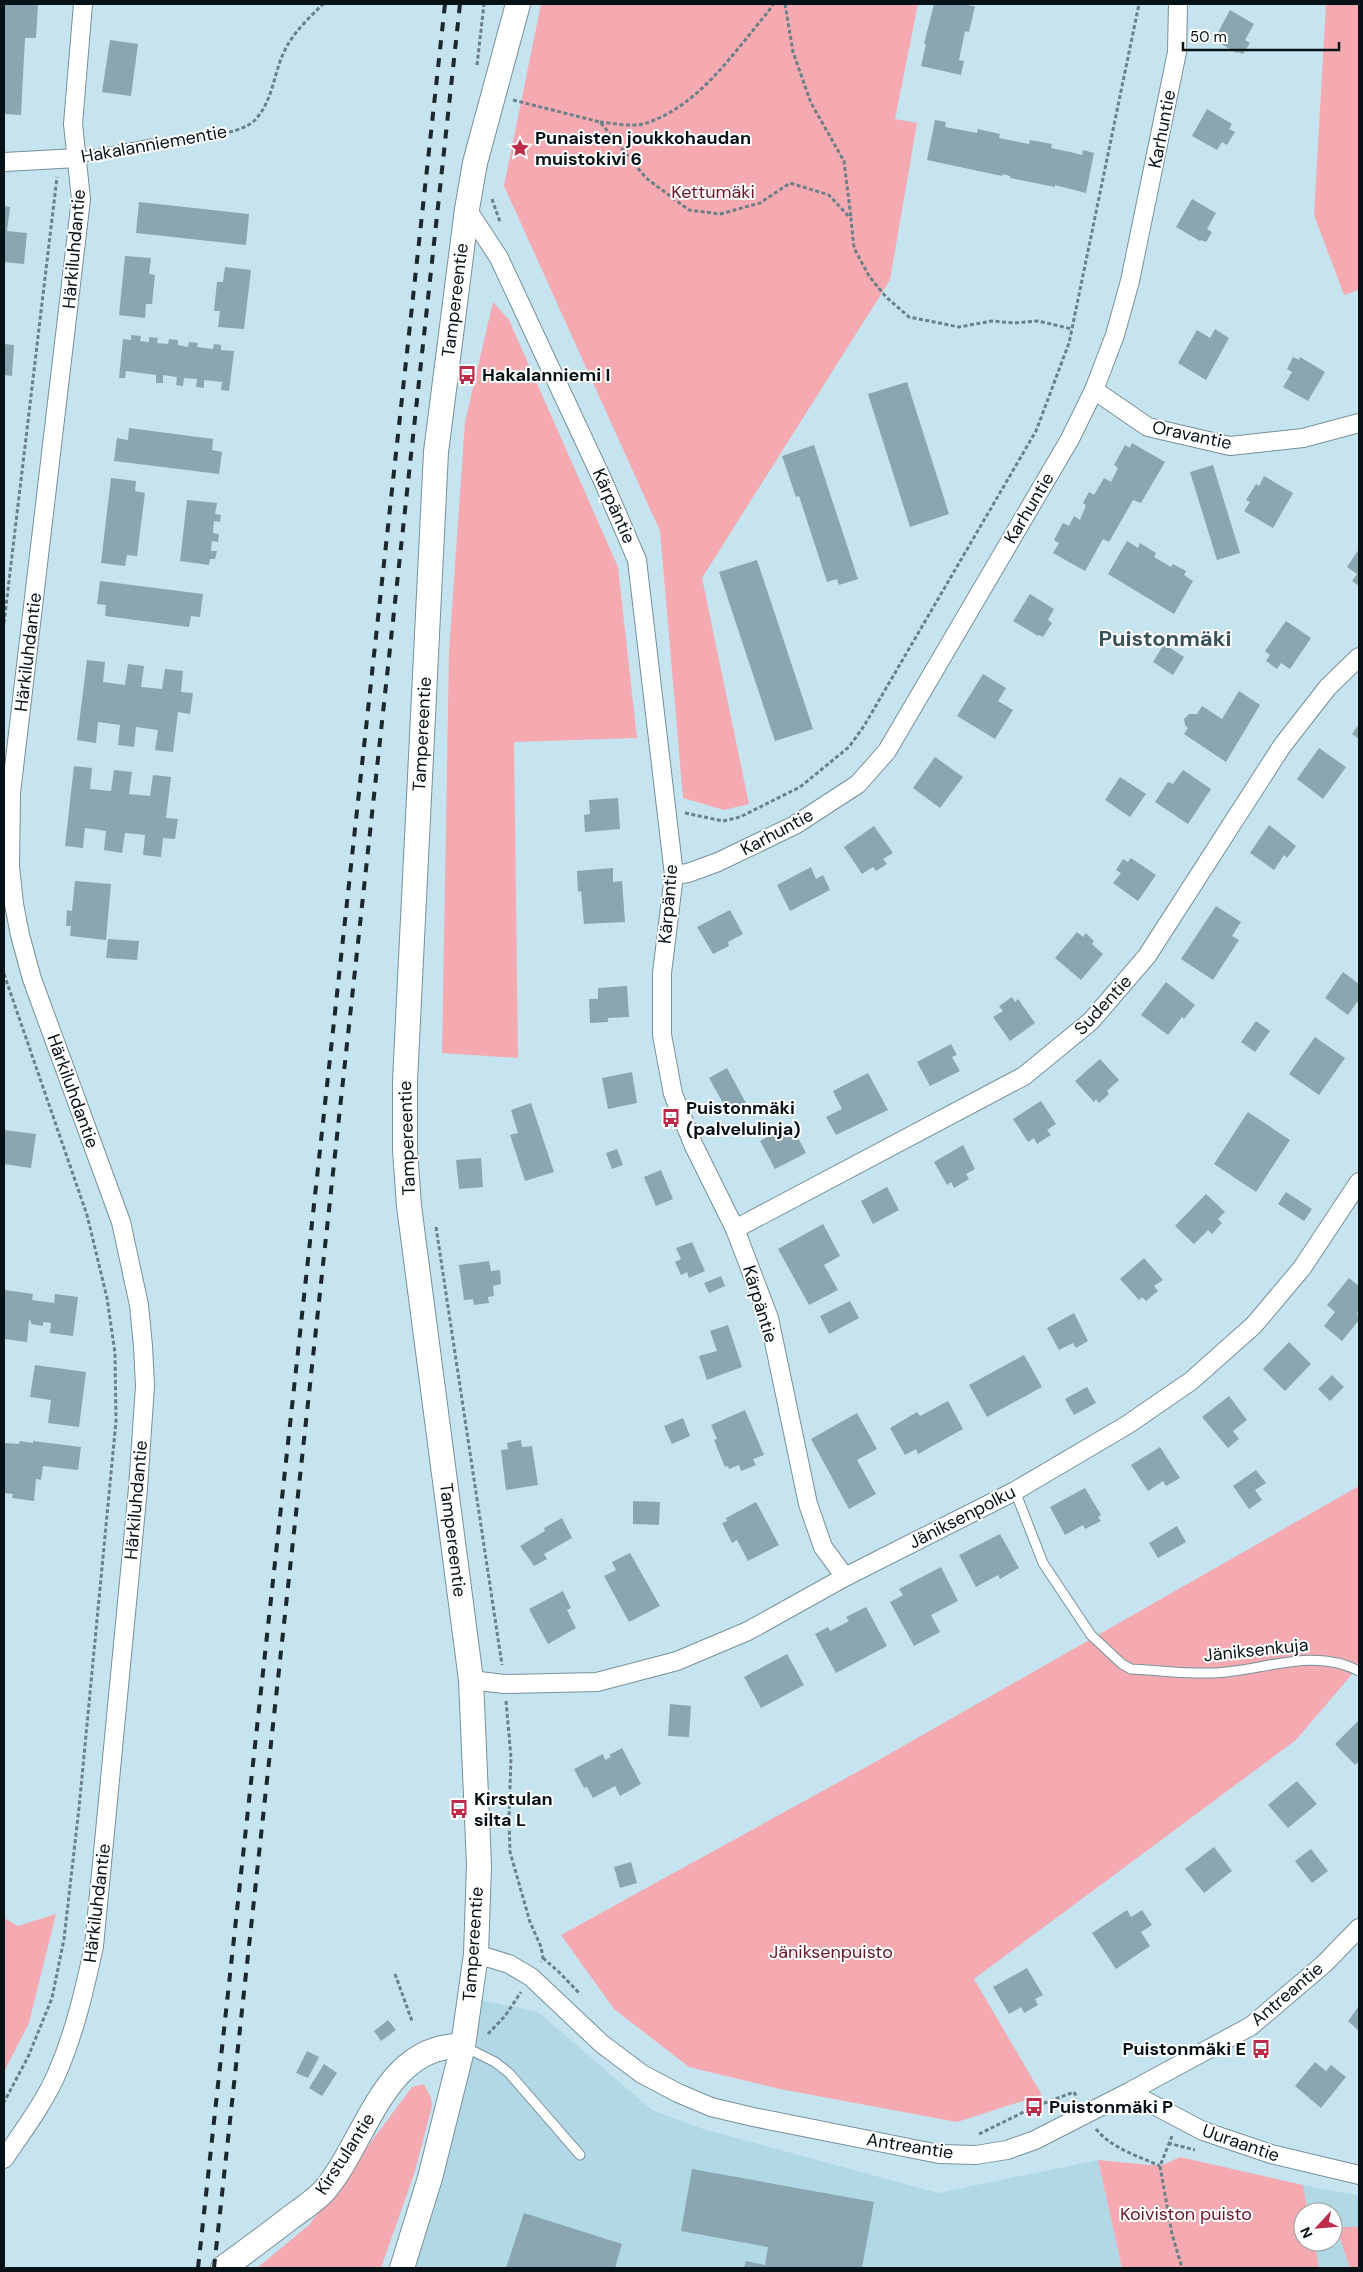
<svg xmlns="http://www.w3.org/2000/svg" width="1363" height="2272" font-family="'DM Sans',sans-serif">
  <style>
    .built { fill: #b2d8e6 }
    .green { fill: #f4aab0 }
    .building { fill: #8aa6b0 }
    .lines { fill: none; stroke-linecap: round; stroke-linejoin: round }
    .lane-casing { stroke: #75919b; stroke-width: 11 }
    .street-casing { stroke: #75919b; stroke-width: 20 }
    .secondary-casing { stroke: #75919b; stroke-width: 26 }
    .path { stroke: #6b8088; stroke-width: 3; stroke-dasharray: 4 2.5; stroke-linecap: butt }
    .lane { stroke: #fff; stroke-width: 9 }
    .street { stroke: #fff; stroke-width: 18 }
    .secondary { stroke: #fff; stroke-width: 24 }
    .rail { stroke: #1b282d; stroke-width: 4; stroke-dasharray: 9 9; stroke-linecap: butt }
    .labels { text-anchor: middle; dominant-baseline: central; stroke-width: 4; stroke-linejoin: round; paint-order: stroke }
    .street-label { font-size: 18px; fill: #071216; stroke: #fff }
    .poi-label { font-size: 18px; font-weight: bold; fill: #071216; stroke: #fff; text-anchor: start }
    .park-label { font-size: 18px; fill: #691526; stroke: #fff }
    .district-label { font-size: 22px; font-weight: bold; fill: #38525b; stroke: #fff }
  </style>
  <rect width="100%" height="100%" fill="#c6e4ef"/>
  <g class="built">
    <polygon points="477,1999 538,2012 652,2110 703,2129 938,2193 1098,2160 1122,2268 415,2268 441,2176"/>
    <polygon points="1303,2185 1359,2196 1359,2227 1336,2227 1350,2268 1319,2268 1314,2242 1333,2242 1333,2212 1308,2212"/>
  </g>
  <g class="green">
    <polygon points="541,4 918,4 895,119 917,123 890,280 702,578 749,804 724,810 683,798 660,531 504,186"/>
    <polygon points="1326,4 1359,4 1359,290 1344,295 1314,215"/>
    <polygon points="493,302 509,320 618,567 637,738 514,742 518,1058 442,1053 449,652 465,422"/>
    <polygon points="1359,1486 1359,1666 1296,1740 974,1979 1042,2095 957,2122 780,2089 689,2067 614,2009 561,1935 877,1761"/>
    <polygon points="56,1914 29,2023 4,2072 4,1918 18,1926"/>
    <polygon points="424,2084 431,2098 432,2106 415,2171 381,2268 257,2268 309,2225 412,2087"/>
    <polygon points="1180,2157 1303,2185 1308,2212 1303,2212 1303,2242 1314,2242 1319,2268 1122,2268 1098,2160 1160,2166"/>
    <polygon points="1336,2227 1359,2227 1359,2268 1350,2268"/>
  </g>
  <g class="building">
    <polygon points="5,4 38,4 36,38 25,38 21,115 4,114"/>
    <polygon points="934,4 971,4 970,6 975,6 969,32 965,31 959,60 964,61 961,75 921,66 926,44 924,44"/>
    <polygon points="1230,10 1254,24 1245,40 1250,43 1243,54 1238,52 1237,53 1214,40"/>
    <polygon points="110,40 138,44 131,96 102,92"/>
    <polygon points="1207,109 1232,124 1229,129 1235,132 1227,145 1222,142 1217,150 1192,136"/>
    <polygon points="935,120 946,122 945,127 977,133 978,129 1000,134 999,138 1029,144 1030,140 1052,144 1051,148 1070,152 1082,155 1083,150 1094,153 1086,193 1055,185 1055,187 1010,178 1010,176 1003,174 1002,176 927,160"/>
    <polygon points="1192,199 1216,213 1207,229 1212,232 1206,242 1201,240 1200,241 1176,227"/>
    <polygon points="139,202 249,214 246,245 136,233"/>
    <polygon points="4,206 10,207 7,231 27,233 24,264 4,262"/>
    <polygon points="125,256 151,258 149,274 155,275 152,304 146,304 145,318 119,315"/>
    <polygon points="225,267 251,270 244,329 218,327 220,311 214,311 217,282 223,282"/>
    <polygon points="1215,329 1229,338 1206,380 1178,363 1197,330 1210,338"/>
    <polygon points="131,335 141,336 140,341 149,342 149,337 158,338 157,343 168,344 169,339 178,340 178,345 188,347 189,342 198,343 197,347 213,349 214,344 221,345 221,350 234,351 229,391 221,390 222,382 204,380 204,388 196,387 197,379 184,378 183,386 176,385 177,377 163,375 163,383 156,383 156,375 126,371 125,378 119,378 123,339 131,340"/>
    <polygon points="4,344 14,345 12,376 4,375"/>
    <polygon points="1293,357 1299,360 1300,357 1325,372 1308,401 1283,387 1292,372 1287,369"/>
    <polygon points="907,382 949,514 910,527 868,394"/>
    <polygon points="129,428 213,439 212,450 222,452 219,474 114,461 117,438 128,440"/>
    <polygon points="1132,443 1165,462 1141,503 1133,500 1109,542 1103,539 1085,571 1053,553 1059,543 1054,540 1063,523 1069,526 1074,516 1080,520 1086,505 1083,503 1089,492 1094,495 1104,478 1111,482 1118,468 1114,465 1125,445 1130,448"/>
    <polygon points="814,445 858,579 839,585 837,579 827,582 799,496 796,497 782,456"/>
    <polygon points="1213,465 1240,553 1217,560 1190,472"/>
    <polygon points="1264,476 1293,493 1273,528 1244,511 1250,502 1246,500 1256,484 1259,486"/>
    <polygon points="111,478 136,481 135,491 145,493 137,556 127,555 125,566 101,563"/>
    <polygon points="187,500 217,503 215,514 221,515 220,522 214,521 213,533 219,534 218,542 212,541 211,551 217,551 215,559 210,559 209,565 180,561"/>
    <polygon points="1127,541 1138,548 1140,543 1156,553 1154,557 1171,567 1173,564 1186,571 1184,575 1193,581 1174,614 1108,574"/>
    <polygon points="1359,549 1359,586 1352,581 1357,574 1347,567"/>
    <polygon points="757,560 813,729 775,741 719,572"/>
    <polygon points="100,581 203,594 200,617 191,616 189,627 105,616 106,605 97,604"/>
    <polygon points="1030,594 1054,609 1048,620 1052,623 1043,637 1039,635 1038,636 1013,621"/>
    <polygon points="1286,621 1311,638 1290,669 1281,663 1277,669 1266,661 1270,655 1265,651"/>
    <polygon points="1164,644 1184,657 1173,675 1153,662"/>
    <polygon points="87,660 105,662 103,682 125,685 128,664 144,666 141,687 162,689 165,669 183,671 181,692 193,693 190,714 178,712 173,752 155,750 158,730 136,727 134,747 118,745 120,725 98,722 96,743 77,740"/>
    <polygon points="983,674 1006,688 998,701 1013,710 995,739 957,716"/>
    <polygon points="1239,691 1260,705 1226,762 1184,734 1188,728 1185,725 1184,719 1189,714 1197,714 1202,706 1222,719"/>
    <polygon points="1359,724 1359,739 1352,734"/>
    <polygon points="1319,748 1346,767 1323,799 1297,779"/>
    <polygon points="935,757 963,777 940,808 913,788"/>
    <polygon points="74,766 92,768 90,789 111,791 114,770 132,772 129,794 150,796 153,775 171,777 166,818 178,819 175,839 163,838 161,857 143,855 145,835 125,833 122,853 104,850 106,831 85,828 83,848 65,846"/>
    <polygon points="1183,770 1211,789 1188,824 1155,802 1168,782 1173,784"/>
    <polygon points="1120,777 1146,794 1130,817 1105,800"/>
    <polygon points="618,798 620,829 585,832 584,815 590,814 589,800"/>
    <polygon points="1269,825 1296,846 1287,858 1284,855 1274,870 1250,853"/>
    <polygon points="874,826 893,853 883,859 887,864 876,871 873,867 862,874 844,847"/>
    <polygon points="1131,858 1156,875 1138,901 1113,883 1121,873 1116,870 1123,859 1128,862"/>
    <polygon points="811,867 816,879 823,875 830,890 790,911 777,885"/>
    <polygon points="613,868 613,882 622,881 625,922 584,924 581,891 578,892 577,871"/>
    <polygon points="75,881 111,884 106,940 70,936 71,926 66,926 67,910 72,911"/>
    <polygon points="1216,906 1241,922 1232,936 1239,940 1213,980 1181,959"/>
    <polygon points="730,910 743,934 728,942 729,946 713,954 697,927"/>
    <polygon points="1077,932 1083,937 1086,933 1094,941 1092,944 1103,954 1081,980 1055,958"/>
    <polygon points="108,939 139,941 137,960 106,958"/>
    <polygon points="1343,972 1359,984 1359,1004 1357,1002 1348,1015 1325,998"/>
    <polygon points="1166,982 1195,1005 1184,1019 1182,1017 1168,1035 1141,1015"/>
    <polygon points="627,986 629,1017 608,1018 608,1022 590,1023 589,999 598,999 598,988"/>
    <polygon points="1012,997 1015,1002 1018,999 1035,1023 1010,1041 993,1017 1003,1011 999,1006"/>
    <polygon points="1256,1021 1270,1031 1255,1052 1241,1042"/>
    <polygon points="1315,1037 1345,1058 1319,1095 1289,1074"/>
    <polygon points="951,1044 957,1055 952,1057 960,1071 930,1086 917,1062"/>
    <polygon points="1100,1059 1119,1080 1107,1091 1109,1094 1099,1103 1096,1099 1094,1102 1075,1081"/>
    <polygon points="727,1068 746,1103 728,1112 709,1078"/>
    <polygon points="632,1072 637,1103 608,1109 602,1078"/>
    <polygon points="868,1073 888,1110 836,1135 826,1117 842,1109 833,1091"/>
    <polygon points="1041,1101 1056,1124 1047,1130 1051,1135 1037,1144 1034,1138 1028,1142 1013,1119"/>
    <polygon points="531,1103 554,1172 525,1181 510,1135 518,1133 511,1110"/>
    <polygon points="1248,1112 1290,1140 1256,1192 1214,1164"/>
    <polygon points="791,1124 806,1153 775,1169 760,1141"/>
    <polygon points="4,1130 36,1134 31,1168 4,1164"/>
    <polygon points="963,1145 975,1169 966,1174 969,1179 954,1188 951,1182 947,1185 934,1162"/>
    <polygon points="617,1149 623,1165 612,1169 606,1153"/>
    <polygon points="481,1158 483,1187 459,1189 456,1160"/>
    <polygon points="661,1170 673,1199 656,1206 644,1177"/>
    <polygon points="887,1187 899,1210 873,1224 861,1201"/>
    <polygon points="1286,1192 1312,1209 1304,1221 1278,1204"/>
    <polygon points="1206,1194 1225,1212 1218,1219 1222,1223 1212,1234 1208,1230 1194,1244 1175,1226"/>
    <polygon points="823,1224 840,1256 824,1265 838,1290 809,1305 778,1249"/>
    <polygon points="692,1242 705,1271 689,1278 687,1272 681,1275 675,1262 681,1259 676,1248"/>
    <polygon points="1144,1258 1163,1280 1154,1286 1158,1291 1146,1301 1142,1297 1139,1300 1120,1279"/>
    <polygon points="489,1261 491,1271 500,1270 501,1284 493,1286 494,1296 488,1297 489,1303 474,1305 473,1299 464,1300 459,1265"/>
    <polygon points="721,1276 725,1286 709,1293 704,1283"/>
    <polygon points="1349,1278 1359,1286 1359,1311 1357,1313 1359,1320 1342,1341 1324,1326 1335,1312 1327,1305"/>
    <polygon points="5,1290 33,1294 32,1300 54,1303 55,1294 78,1297 73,1336 50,1333 51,1323 43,1322 43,1326 31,1324 31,1321 29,1320 27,1342 4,1339"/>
    <polygon points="850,1301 859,1318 829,1334 820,1316"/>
    <polygon points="1074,1313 1088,1341 1076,1348 1073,1343 1059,1350 1047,1328"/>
    <polygon points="728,1325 742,1367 707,1380 699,1356 717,1351 710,1331"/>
    <polygon points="1289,1342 1311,1364 1285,1391 1263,1369"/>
    <polygon points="1024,1355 1042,1387 987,1417 969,1385"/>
    <polygon points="35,1365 86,1372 79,1427 48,1423 51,1400 30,1397"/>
    <polygon points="1332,1375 1344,1387 1330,1401 1318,1389"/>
    <polygon points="1087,1387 1096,1403 1074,1415 1065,1399"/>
    <polygon points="1229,1396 1247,1420 1233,1431 1239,1439 1228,1448 1202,1417"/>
    <polygon points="948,1401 963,1429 918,1454 916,1449 905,1455 890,1428 917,1412 920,1416"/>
    <polygon points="745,1410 764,1455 753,1459 756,1465 741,1471 739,1465 729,1469 728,1466 725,1467 714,1440 717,1439 711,1425"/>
    <polygon points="857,1413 877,1449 857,1460 876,1494 849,1509 811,1439"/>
    <polygon points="683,1418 690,1436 672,1444 664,1426"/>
    <polygon points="521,1440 522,1447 532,1446 538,1485 506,1490 501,1450 508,1449 507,1443"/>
    <polygon points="20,1441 33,1443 33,1441 81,1447 78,1470 43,1466 41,1480 36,1479 34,1501 12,1498 13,1494 4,1493 4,1454 5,1443 19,1444"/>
    <polygon points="1160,1447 1180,1478 1166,1486 1163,1481 1148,1491 1131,1465"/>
    <polygon points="1256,1470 1266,1483 1255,1490 1262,1500 1249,1509 1233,1486"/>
    <polygon points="1085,1488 1101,1515 1098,1517 1101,1521 1085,1529 1083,1525 1065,1535 1050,1507"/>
    <polygon points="633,1501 660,1502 659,1525 633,1524"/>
    <polygon points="756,1502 779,1545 748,1561 737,1540 732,1543 722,1523 727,1521 726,1518"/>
    <polygon points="562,1518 572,1538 544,1554 547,1559 534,1566 520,1546 545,1531 544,1528"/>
    <polygon points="1177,1526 1186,1542 1158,1558 1149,1543"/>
    <polygon points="1000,1534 1019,1568 1000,1579 998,1575 976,1587 959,1555"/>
    <polygon points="630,1553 660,1606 629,1622 604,1576 616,1570 612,1562"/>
    <polygon points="941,1567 958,1601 931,1615 940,1632 914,1646 890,1602 903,1595 899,1589"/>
    <polygon points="563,1591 571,1608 567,1610 576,1628 548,1644 529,1609"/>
    <polygon points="866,1607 887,1646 836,1673 815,1634 828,1627 830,1631 849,1621 846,1617"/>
    <polygon points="787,1654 804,1685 761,1708 744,1677"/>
    <polygon points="670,1704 691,1706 689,1737 668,1736"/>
    <polygon points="1359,1720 1359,1761 1355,1765 1335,1744"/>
    <polygon points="622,1748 641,1784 620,1796 615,1786 593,1798 587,1787 584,1788 574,1769 603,1754 605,1760 611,1757 609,1755"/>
    <polygon points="1297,1781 1317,1804 1288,1828 1268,1805"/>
    <polygon points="1214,1847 1232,1871 1204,1893 1185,1869"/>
    <polygon points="1311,1849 1328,1871 1312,1883 1295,1861"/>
    <polygon points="631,1862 637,1883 620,1888 614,1867"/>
    <polygon points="1127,1910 1131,1917 1142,1910 1152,1925 1141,1932 1150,1946 1116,1969 1092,1933"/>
    <polygon points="1027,1968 1043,1995 1035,1999 1038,2005 1024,2013 1021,2007 1009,2014 993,1987"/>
    <polygon points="1359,2006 1359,2031 1348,2021"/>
    <polygon points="388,2020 396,2030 381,2041 374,2031"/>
    <polygon points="307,2051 319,2057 308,2078 296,2073"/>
    <polygon points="1315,2062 1326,2071 1331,2065 1346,2077 1321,2108 1295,2086"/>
    <polygon points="324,2064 337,2073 322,2096 309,2088"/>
    <polygon points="692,2169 874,2202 862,2268 744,2268 746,2261 765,2265 768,2247 681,2231"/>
    <polygon points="524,2213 622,2244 615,2268 506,2268"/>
  </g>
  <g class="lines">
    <g class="lane-casing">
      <g id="lane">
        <polyline points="78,158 152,144"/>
        <path d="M1015,1491L1043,1563L1091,1635L1122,1664L1131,1669C1157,1670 1185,1674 1212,1673C1261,1672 1312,1646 1359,1671"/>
        <polyline points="465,2047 495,2062 509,2073 580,2155"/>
      </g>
    </g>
    <g class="street-casing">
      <g id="street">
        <polyline points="4,162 78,158"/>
        <polyline points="467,209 499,258 603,481 637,560 674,875 662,973 662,1035 673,1094 693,1144 735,1229 769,1318 808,1504 823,1547 845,1577"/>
        <polyline points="1094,390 1148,427 1230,446 1303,438 1359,423"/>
        <polyline points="674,875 688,873 718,862 795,825 858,784 887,751 1070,439 1094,390 1115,335 1130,281 1177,52 1178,4"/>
        <polyline points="735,1229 1024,1076 1091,1021 1147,956 1282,746 1328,687 1359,657"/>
        <polyline points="471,1680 504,1684 597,1682 677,1661 748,1631 845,1577 1015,1491 1127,1425 1191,1381 1254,1325 1302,1268 1359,1182"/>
        <polyline points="476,1954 509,1964 531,1977 602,2044 642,2074 678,2093 711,2107 753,2117 939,2154 976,2155 1007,2150 1035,2140 1129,2092 1251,2026 1324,1964 1359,1928"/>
        <polyline points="1129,2092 1203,2131 1271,2154 1359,2175"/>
        <path d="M4,2159C23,2131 45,2102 58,2071C75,2031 85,1988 94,1946L138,1488L145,1386L143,1346L139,1305L121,1222L32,979L20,935L14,904L10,867L11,793L81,199L73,124L83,4"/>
      </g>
    </g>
    <g class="secondary-casing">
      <g id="secondary">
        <path d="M223,2268C245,2252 268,2235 290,2218C301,2210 313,2202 323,2192C366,2144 383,2043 463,2046"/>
        <polyline points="402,2268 430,2178 463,2046 476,1954 479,1865 471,1680 409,1206 405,1150 405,1081 436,452 467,209 475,163 518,4"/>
      </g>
    </g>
    <g class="path">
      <polyline points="785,4 793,52 811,103 844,161 851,218"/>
      <polyline points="477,65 484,4"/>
      <polyline points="513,100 600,122 646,178 689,210 720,214 760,203 790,183 829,195 851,219 854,248 869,276 886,297 909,317 959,327 992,321 1014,323 1038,321 1072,329"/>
      <path d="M600,122C613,123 631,127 643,124C698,108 733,53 768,12L773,4"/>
      <path d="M165,143C186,140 239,135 254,121C274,101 273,72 286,48C294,32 310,17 323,4"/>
      <polyline points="492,199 500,222"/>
      <polyline points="4,623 57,177"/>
      <polyline points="685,813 723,821 740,817 800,787 849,747 864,726 1036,431 1069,343 1139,4"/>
      <polyline points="4,974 87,1215 107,1298 115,1353 116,1421 79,1808 64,1939 52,1998 28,2057 4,2102"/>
      <polyline points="436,1227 502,1665"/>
      <polyline points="506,1701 511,1758 509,1819 510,1852 530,1922 541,1947 543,1958 541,1962"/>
      <polyline points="543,1958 560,1973 580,1994"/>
      <polyline points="395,1974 412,2021"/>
      <polyline points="488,2034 505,2016 521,1992"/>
      <path d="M1096,2129C1111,2148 1138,2156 1160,2166"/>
      <polyline points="979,2134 1034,2107 1074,2092 1077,2098"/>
      <polyline points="1172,2136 1160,2166 1172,2234 1182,2268"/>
      <polyline points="1168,2143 1195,2150"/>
    </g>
    <use href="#lane" class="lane"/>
    <use href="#street" class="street"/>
    <use href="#secondary" class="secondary"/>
    <g class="rail">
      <polyline points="198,2268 445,4"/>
      <polyline points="214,2268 460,4"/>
    </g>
  </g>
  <defs>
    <g id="sight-bare" transform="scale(1.5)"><path d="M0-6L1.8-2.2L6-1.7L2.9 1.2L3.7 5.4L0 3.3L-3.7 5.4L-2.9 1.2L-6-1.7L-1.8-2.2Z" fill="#bc2c4a" stroke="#fff" stroke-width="2.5" paint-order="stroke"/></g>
    <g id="bus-bare" transform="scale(1.5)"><path d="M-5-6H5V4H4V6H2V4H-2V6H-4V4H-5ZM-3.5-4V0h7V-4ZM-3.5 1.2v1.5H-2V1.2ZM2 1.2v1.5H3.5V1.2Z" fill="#bc2c4a" stroke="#fff" stroke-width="2.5" paint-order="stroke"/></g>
  </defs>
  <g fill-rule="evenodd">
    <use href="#sight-bare" x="520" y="148"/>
    <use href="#bus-bare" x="467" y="375"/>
    <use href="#bus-bare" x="671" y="1118"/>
    <use href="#bus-bare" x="459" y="1809"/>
    <use href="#bus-bare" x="1261" y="2049"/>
    <use href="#bus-bare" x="1034" y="2107"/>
  </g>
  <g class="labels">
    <g class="street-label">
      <text transform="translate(1162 129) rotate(-79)">Karhuntie</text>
      <text transform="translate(154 144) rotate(-10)">Hakalanniementie</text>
      <text transform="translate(74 249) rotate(-85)">Härkiluhdantie</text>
      <text transform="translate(455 300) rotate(-83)">Tampereentie</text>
      <text transform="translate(1192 435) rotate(12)">Oravantie</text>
      <text transform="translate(614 506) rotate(66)">Kärpäntie</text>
      <text transform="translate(1029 508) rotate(-59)">Karhuntie</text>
      <text transform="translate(28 652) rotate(-83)">Härkiluhdantie</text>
      <text transform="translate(422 734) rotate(-87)">Tampereentie</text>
      <text transform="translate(777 832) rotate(-28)">Karhuntie</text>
      <text transform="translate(668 904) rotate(-85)">Kärpäntie</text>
      <text transform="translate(1103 1005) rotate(-47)">Sudentie</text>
      <text transform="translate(73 1091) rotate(70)">Härkiluhdantie</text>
      <text transform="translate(407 1138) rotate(-92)">Tampereentie</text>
      <text transform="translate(760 1304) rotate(73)">Kärpäntie</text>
      <text transform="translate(136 1500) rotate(-85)">Härkiluhdantie</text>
      <text transform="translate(962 1517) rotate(-27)">Jäniksenpolku</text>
      <text transform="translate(453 1540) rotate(83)">Tampereentie</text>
      <text transform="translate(1256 1650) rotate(-6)">Jäniksenkuja</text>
      <text transform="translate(97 1903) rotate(-83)">Härkiluhdantie</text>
      <text transform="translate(473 1944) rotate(-86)">Tampereentie</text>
      <text transform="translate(1287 1994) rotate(-40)">Antreantie</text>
      <text transform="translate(1241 2143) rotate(19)">Uuraantie</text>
      <text transform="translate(910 2146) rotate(9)">Antreantie</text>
      <text transform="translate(345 2154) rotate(-57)">Kirstulantie</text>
    </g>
    <g class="poi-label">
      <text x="535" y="138">Punaisten joukkohaudan<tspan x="535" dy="21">muistokivi 6</tspan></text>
      <text x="482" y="375">Hakalanniemi I</text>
      <text x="686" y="1108">Puistonmäki<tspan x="686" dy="21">(palvelulinja)</tspan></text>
      <text x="474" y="1799">Kirstulan<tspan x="474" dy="21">silta L</tspan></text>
      <text x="1246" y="2049" text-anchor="end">Puistonmäki E</text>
      <text x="1049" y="2107">Puistonmäki P</text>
    </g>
    <g class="park-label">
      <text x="713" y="192">Kettumäki</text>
      <text x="831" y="1952">Jäniksenpuisto</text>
      <text x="1186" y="2214">Koiviston puisto</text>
    </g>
    <g class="district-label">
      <text x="1165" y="638">Puistonmäki</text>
    </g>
  </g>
  <rect width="1363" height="2272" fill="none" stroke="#071216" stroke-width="10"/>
  <g transform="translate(1318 2227) rotate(244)"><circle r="24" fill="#ffffff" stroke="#9ca0a2"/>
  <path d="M0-4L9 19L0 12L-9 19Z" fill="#bc2c4a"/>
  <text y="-8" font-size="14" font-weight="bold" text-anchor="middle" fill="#071216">N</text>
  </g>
  <path d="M1183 42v8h156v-8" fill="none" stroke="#071216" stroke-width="2.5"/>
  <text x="1190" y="42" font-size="15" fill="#071216" stroke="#ffffff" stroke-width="4" paint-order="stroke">50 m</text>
</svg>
